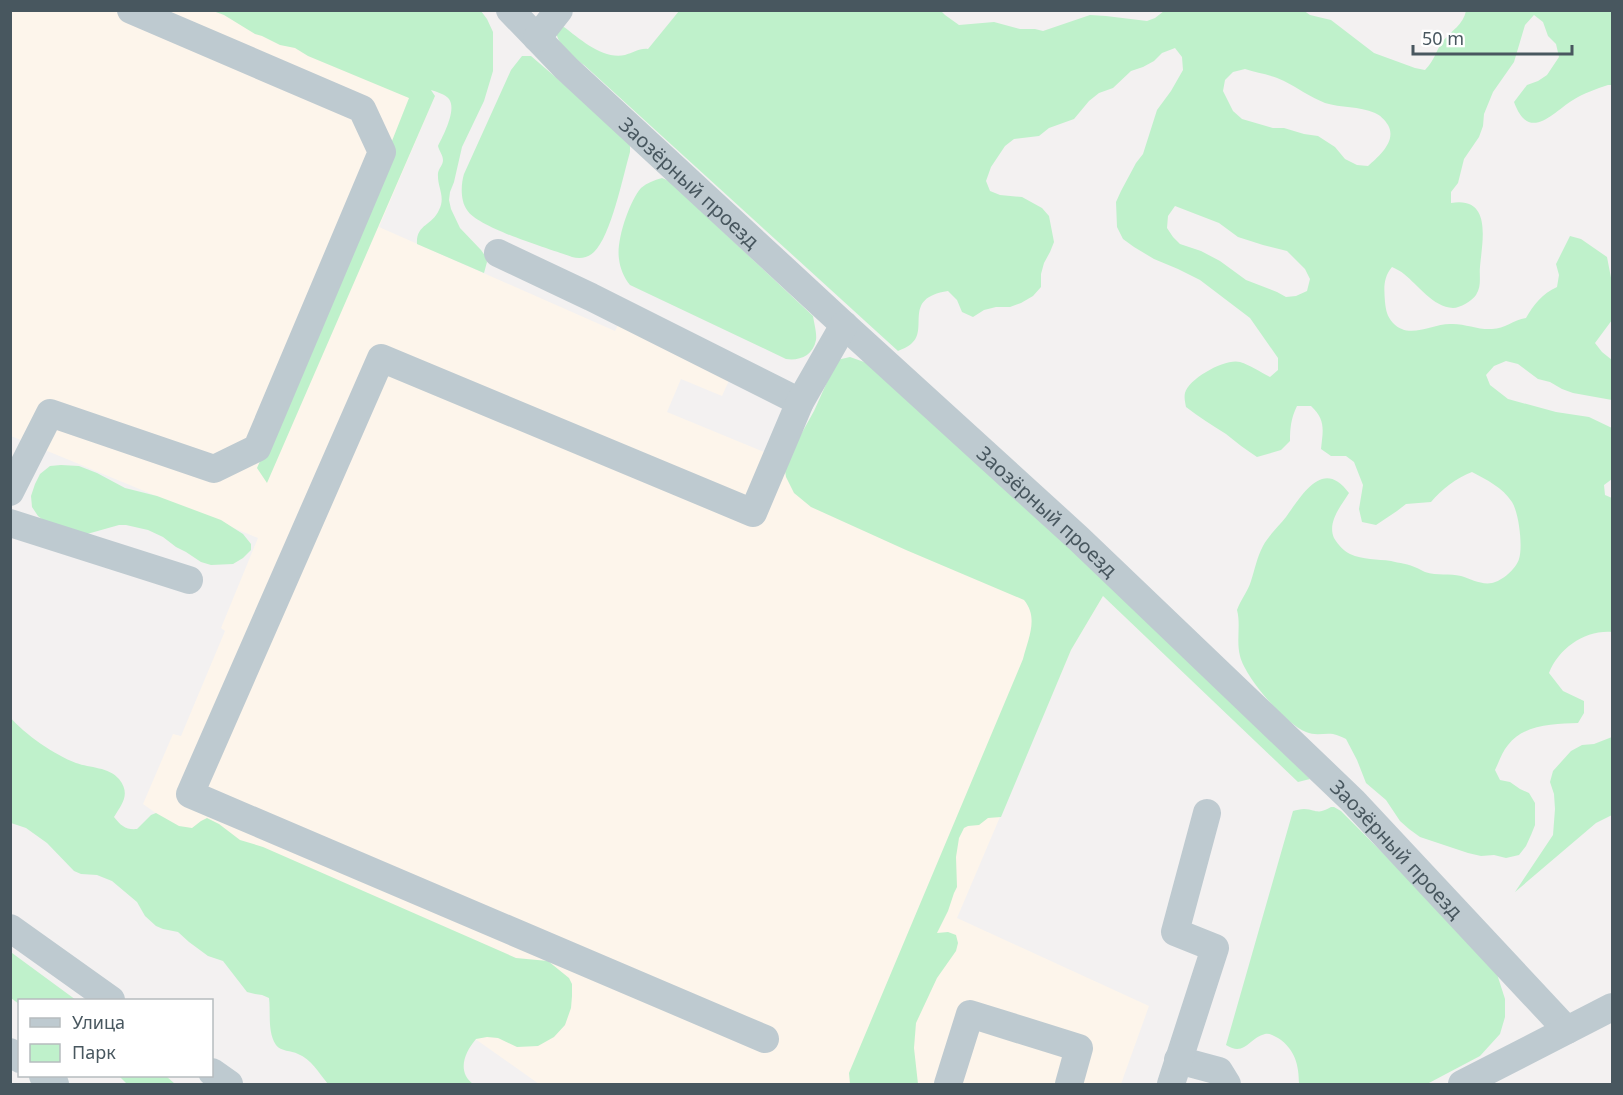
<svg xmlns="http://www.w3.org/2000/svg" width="1623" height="1095" font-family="'Noto Sans',sans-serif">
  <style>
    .commercial { fill: #fdf5eb }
    .green { fill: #bff1cb; fill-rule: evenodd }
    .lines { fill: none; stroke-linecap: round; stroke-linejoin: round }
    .minor { stroke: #becad0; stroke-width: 28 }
    .labels { text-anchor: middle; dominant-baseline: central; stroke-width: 6; stroke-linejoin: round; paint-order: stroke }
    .street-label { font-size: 20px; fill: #48575f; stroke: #fff }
  </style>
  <rect width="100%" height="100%" fill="#f3f1f1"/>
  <polygon class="commercial" points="10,11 240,11 435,96 379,227 615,331 621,319 731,376 722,396 681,379 667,412 1087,585 1103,596 1071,650 957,918 1149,1006 1121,1084 539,1084 143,804 173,734 181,736 225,631 221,628 258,538 11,436"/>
  <g class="green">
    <path d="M1303,10L1310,15L1331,20L1374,53L1415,68L1425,70C1435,60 1435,52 1443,41C1452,30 1463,25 1466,11H1612V85H1608C1596,89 1584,93 1573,100C1552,113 1529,143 1514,102L1527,85L1538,81L1547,75L1559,57L1556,44L1548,36L1543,22L1534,15L1525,25L1514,62L1493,92L1484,114L1483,126L1479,137L1464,159L1458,183L1451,192V203C1493,196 1482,242 1480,267C1479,276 1482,286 1476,295C1472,301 1460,308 1453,308C1433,307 1418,285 1404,274C1401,271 1396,269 1392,267C1383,278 1384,288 1385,302C1386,311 1387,316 1393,323C1409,340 1431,324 1450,324C1464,323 1478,330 1492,329C1505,329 1513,320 1526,318C1534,304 1542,294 1557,287L1559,275L1556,264L1570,236L1581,239L1607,257L1612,283V320L1595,343L1602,352L1612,360V400L1573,393L1562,389L1550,382L1538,379L1518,364L1506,361L1494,366L1486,375L1490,385L1508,399L1556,412L1589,417L1612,428V479L1604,485L1605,495L1612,498V632C1585,630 1559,648 1549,673L1563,691L1584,701V713L1578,723C1554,724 1524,724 1508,745C1502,752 1499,762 1495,770L1500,780L1510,782L1520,789L1529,793L1535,803V825L1531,835L1526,846L1519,855L1506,858L1494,855L1481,856L1468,853L1420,837L1409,829L1400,821L1386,800L1366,783L1357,760L1346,739C1342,737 1338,735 1333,734C1324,733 1315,736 1306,732C1285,724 1245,677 1240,656C1236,640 1241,625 1237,610C1241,599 1248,591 1251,581C1255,569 1257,557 1263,546C1268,536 1279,526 1286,517C1302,495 1323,457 1349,493C1341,506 1327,522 1334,538C1338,545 1344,551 1350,554C1363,560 1377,559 1391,561C1399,563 1409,564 1417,568C1420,569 1422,571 1425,572C1437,576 1450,573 1461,576C1471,579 1481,585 1492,583C1502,581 1516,569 1519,559C1523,547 1519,513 1512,502C1502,487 1487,480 1472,472C1456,478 1442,489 1431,502L1406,504L1397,511L1376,525L1362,522L1359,509L1363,485L1354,462L1346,456H1331L1321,449C1323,430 1326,420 1311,406H1297C1291,418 1290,428 1290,441L1281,450L1257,457C1246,450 1236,442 1226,434C1212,425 1199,417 1186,407C1185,402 1184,397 1185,393C1189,378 1226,358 1240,362C1250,365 1260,372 1270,377L1278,370V358L1250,318L1200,280L1178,269L1154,259L1134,247L1123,239L1117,227L1116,202L1121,191L1136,163L1143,154L1157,110L1171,91L1183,70L1182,57L1175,48L1162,53L1154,61L1143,67L1131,71L1113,88L1099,93L1089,101L1074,119L1049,128L1039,136L1014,139L1005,146L991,167L986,181L990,191L1000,195L1022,197L1042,208L1049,216L1054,242L1050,252L1044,263L1041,274V287L1033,296L1021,303L1010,307H996L984,310L973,317L962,312L957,300L948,291C901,298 930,329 911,344C908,347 902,349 898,351L584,65C573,57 558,45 556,32L559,28L564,27C580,39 603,60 625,55C633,53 639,48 648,49L679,11H941L945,15L959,25L994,22L1020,29H1035L1043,31L1090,15L1106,16L1147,21L1155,18L1164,11ZM1245,69C1258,73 1272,75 1284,81C1298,88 1310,97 1325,103C1341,108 1359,106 1375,113C1380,115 1385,120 1388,125C1397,141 1379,156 1368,166L1357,165L1345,159L1335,147L1318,136L1304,134L1284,128H1273L1242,119L1233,111L1223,91L1225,80L1233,72ZM1175,206L1219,223L1238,237L1263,245L1287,251L1305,269L1310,279L1307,291L1296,296L1286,297L1277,292L1246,280L1220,261L1201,251L1180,244L1173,237L1167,228L1168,216Z"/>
    <path d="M213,11H481L487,19L493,32V71L484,101L462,147L454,182L450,192L449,200L451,209L460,228L481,250L486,257L487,262L484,273L417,244C416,224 432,226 439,210C446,196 437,188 438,173C439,168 443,165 443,160C443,155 439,151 438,146C443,136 457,110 449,99C445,94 437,92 431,90L435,96L267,483L257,468L389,162L388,151L409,98L308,56L295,48L280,45L262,36L255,34L224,15Z"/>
    <path d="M522,56H531L625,137L630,146V152C623,176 611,236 594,252C588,258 580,259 572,257C550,249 478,228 467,210C460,200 461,184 464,174L511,70Z"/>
    <path d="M662,178L669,181L813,316C814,323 817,333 816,340C813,356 799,361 786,359L630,285C624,278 620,268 619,259C616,241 629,202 641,188C647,183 654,180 662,178Z"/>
    <path d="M850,357L867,363L1097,571L1310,779L1298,782L1103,596L1071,650L1001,817L988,818L979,825L968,826L964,828L959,838L956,857L957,887L954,893L948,911L937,933L948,932L956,935L958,943L956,951L937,978L916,1023L914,1048L918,1084H850L849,1073L1023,659C1028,639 1039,618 1024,600L906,550L811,507L794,493L786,477L784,465L814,411L837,360Z"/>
    <polygon points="61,465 79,466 97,473 125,488 157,496 221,520 243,534 251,544 251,550 243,558 233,564 211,565 201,562 186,552 176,547 163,537 148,530 126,525 119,525 87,534 47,523 38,516 32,507 31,496 35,484 40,474 50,466"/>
    <path d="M10,717C24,734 55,755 76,763C90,768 109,767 119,779C131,794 122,804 114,817C121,826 126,830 137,829L151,815L156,813L179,826L192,828L201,821L207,818L219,824L240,840L263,847L516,958L548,961L569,978L572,984V996L571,1008L565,1025L554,1037L538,1046L517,1047L498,1038L487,1037L476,1039C464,1053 457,1072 473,1084H328C319,1073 311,1059 298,1054C291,1050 281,1052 276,1045C267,1031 271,1013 269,998L262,995L255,994L247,992L223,961L208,956L189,942L178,932L163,929L156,926L145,916L137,902L112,881L97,875L81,874L74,871L47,843L26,828L11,823Z"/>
    <polygon points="1612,737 1612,815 1596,823 1515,892 1553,835 1555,809 1554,794 1550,782 1553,771 1571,751 1582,745 1594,744"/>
    <path d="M1331,807H1334L1341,811L1473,944L1497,974L1505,999V1017L1500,1034L1480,1056L1427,1084H1299C1299,1065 1295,1049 1278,1038C1274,1036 1270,1033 1265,1034C1249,1038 1245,1057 1226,1045L1293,811C1297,810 1300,809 1304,809C1318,810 1316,815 1331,807Z"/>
    <polygon points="10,952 12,953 76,1000 20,1000 19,1004 11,998"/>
    <polygon points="119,1076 166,1076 175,1084 127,1084"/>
  </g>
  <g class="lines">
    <g class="minor">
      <path id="s1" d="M510,10L566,68L844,325L1079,539L1353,801L1567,1030"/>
      <polyline points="537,38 559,10"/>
      <polyline points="498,253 591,297 800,402"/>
      <polyline points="10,492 50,413 214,469 257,448 382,152 362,109 131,10"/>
      <polyline points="10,523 189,580"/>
      <polyline points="10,928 111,1000"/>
      <polyline points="765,1039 190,794 381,358 753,513 800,402 844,325"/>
      <polyline points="10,1052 20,1059"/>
      <polyline points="1178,1060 1219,1071 1227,1084"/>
      <polyline points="212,1072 229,1084"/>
      <polyline points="43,1076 55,1084"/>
      <polyline points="948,1084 970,1014 1079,1048 1069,1084"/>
      <polyline points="1171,1084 1215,948 1175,932 1207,813"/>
      <polyline points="1462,1084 1612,1007"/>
    </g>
  </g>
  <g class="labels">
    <g class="street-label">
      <text stroke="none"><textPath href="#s1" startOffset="249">Заозёрный проезд</textPath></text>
      <text stroke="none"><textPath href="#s1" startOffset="735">Заозёрный проезд</textPath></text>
      <text stroke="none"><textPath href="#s1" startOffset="1221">Заозёрный проезд</textPath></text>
    </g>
  </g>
  <rect width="1623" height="1095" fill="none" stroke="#48575f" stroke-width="24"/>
  <rect x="18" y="999" width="195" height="78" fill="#ffffff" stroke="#b6bcbf" stroke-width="1.5"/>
  <rect x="30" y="1018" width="30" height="9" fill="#becad0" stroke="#b6bcbf" stroke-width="1.5"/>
  <text x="72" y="1029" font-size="18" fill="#48575f">Улица</text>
  <rect x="30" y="1044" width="30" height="18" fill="#bff1cb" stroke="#b6bcbf" stroke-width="1.5"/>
  <text x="72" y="1059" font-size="18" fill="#48575f">Парк</text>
  <path d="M1413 45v9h159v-9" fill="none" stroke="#48575f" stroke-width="3"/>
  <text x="1422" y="45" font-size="18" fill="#48575f" stroke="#ffffff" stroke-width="4.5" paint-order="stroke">50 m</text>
</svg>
